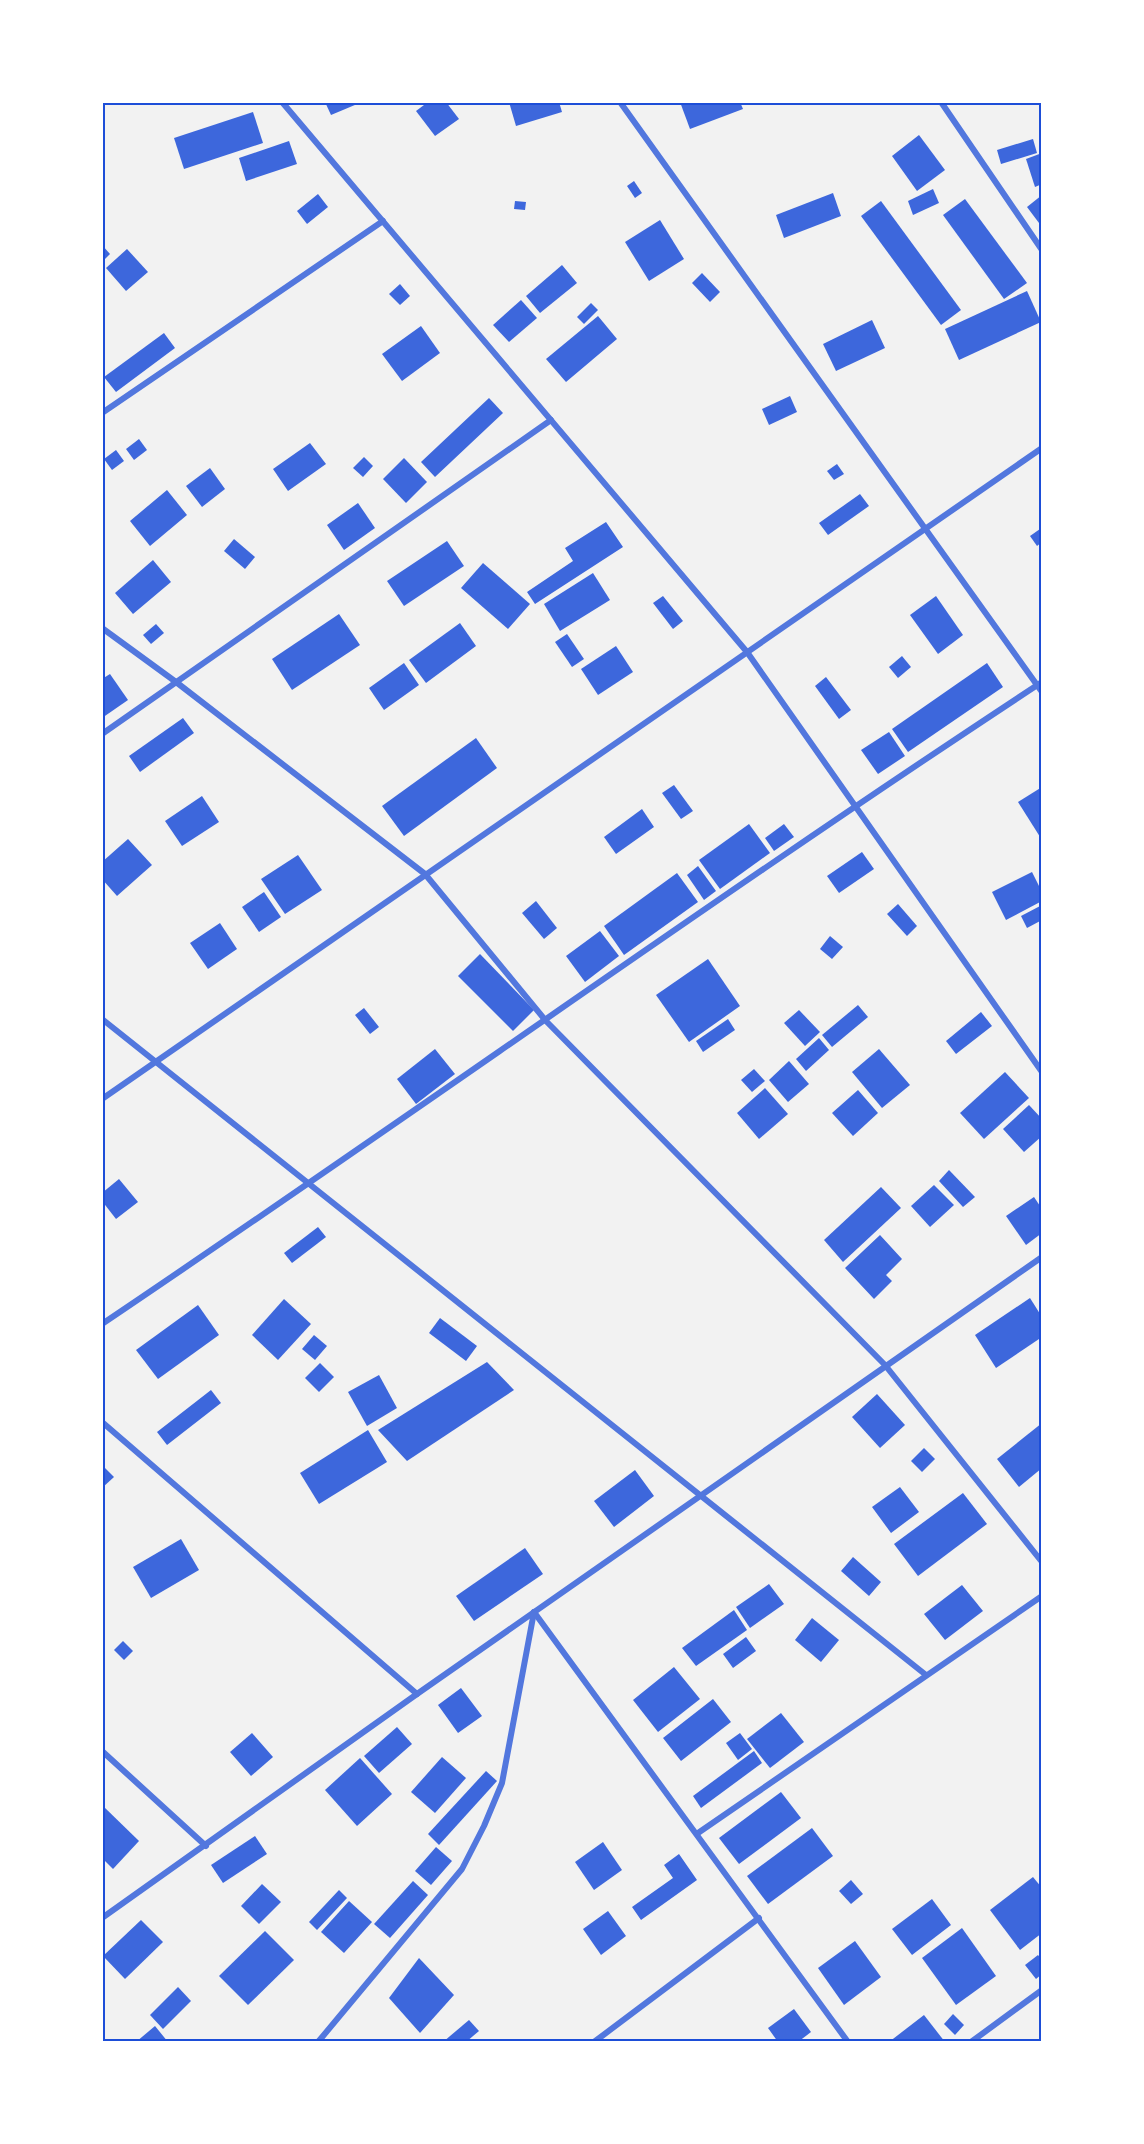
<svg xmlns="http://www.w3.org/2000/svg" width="1144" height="2144" font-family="Spectral,serif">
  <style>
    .building { fill: #3d67dc }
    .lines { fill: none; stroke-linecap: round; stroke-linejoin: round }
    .minor { stroke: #5277de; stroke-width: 6 }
    .neatline { fill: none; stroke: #1d4ed8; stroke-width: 2 }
  </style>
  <rect width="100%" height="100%" fill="#f2f2f2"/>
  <g class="building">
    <polygon points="325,102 362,102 331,115"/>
    <polygon points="428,102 446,102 459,119 435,136 416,111"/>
    <polygon points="509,102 559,102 562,112 516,126"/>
    <polygon points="680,102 740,102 743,109 690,129"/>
    <polygon points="253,112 263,143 184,169 174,138"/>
    <polygon points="919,135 945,170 917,191 892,156"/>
    <polygon points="1033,139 1037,153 1001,164 997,150"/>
    <polygon points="289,141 297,164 246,181 239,158"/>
    <polygon points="1042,153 1042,184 1035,187 1026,159"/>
    <polygon points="634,181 642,193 635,198 627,186"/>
    <polygon points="933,189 939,203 913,215 908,201"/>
    <polygon points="833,193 841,216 784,238 776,215"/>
    <polygon points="318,194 328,207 307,224 297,211"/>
    <polygon points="1042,195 1042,227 1027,207"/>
    <polygon points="965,199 1027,283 1004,299 943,215"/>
    <polygon points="515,201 526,202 525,210 514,209"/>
    <polygon points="881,201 961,310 941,325 861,216"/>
    <polygon points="660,220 684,259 649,281 625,242"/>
    <polygon points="102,245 110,254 102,262"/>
    <polygon points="127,249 148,272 126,291 106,268"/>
    <polygon points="562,265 577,283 540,313 526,296"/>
    <polygon points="702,273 720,292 710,302 692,283"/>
    <polygon points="400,284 410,296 400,305 389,294"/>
    <polygon points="1027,291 1041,322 959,360 945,329"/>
    <polygon points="521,300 537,318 509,342 493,325"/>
    <polygon points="591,303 598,310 584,324 577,317"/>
    <polygon points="598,316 617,339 566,382 546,359"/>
    <polygon points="872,320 885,348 836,371 823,344"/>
    <polygon points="421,326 440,353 402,381 382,354"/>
    <polygon points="164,333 175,348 116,392 104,377"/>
    <polygon points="790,396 797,412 769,425 762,409"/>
    <polygon points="489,398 503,413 435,477 421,462"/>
    <polygon points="139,439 147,450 134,460 126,449"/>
    <polygon points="310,443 326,464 288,491 273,469"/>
    <polygon points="116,450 124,461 112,470 104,459"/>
    <polygon points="364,457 373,466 363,477 353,468"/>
    <polygon points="404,458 427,482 406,503 383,479"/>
    <polygon points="837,464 844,474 834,480 827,471"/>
    <polygon points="210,468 225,489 202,507 186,486"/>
    <polygon points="167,490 187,515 150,546 130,521"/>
    <polygon points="860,494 869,506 828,535 819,523"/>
    <polygon points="358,503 375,528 344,550 327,525"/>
    <polygon points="606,522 623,547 535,604 527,592 573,561 565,548"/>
    <polygon points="1040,529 1042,542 1037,546 1030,536"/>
    <polygon points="234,539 255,557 245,569 224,551"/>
    <polygon points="447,541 464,566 404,606 387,581"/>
    <polygon points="153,560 171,582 133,614 115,593"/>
    <polygon points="483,563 530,604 508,629 461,588"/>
    <polygon points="593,573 610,600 560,631 544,604"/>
    <polygon points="663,596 683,621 673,629 653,603"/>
    <polygon points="936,596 963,635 938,654 910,615"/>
    <polygon points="339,614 360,645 292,690 272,659"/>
    <polygon points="460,623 476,646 426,683 409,660"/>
    <polygon points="156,624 164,633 151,644 143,635"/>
    <polygon points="567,634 584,659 572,667 555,642"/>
    <polygon points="616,646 633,672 598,695 581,669"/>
    <polygon points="902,656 911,667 898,678 889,667"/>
    <polygon points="404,663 419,685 384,710 369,688"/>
    <polygon points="987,663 1003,687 908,752 892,729"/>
    <polygon points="110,674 128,700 102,718 102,679"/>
    <polygon points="826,677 851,710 839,719 815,686"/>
    <polygon points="183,718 194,733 140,772 129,756"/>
    <polygon points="889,732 905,756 878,774 861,750"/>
    <polygon points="476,738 497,768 404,836 382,806"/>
    <polygon points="674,785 693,811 681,819 662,793"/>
    <polygon points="1042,787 1042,840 1018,802"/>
    <polygon points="202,796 219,822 182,846 165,821"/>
    <polygon points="642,809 654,827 616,854 604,837"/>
    <polygon points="749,824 770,853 720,889 699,860"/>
    <polygon points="784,824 794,837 774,851 765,838"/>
    <polygon points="128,839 152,865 117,896 102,879 102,862"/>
    <polygon points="862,852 874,869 839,893 827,876"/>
    <polygon points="298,855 322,890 285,914 261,879"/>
    <polygon points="698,866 716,891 704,900 687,875"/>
    <polygon points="1032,872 1042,892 1042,901 1006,920 992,892"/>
    <polygon points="677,873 698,902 624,955 604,926"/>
    <polygon points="264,892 281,917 259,932 242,907"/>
    <polygon points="536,901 557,928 544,939 522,913"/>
    <polygon points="898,904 917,926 907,936 887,914"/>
    <polygon points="1042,905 1042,920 1027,928 1021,916"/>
    <polygon points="220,923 237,949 208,969 190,943"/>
    <polygon points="600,931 619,956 585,982 566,956"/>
    <polygon points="830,936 843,947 832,959 820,949"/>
    <polygon points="480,954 534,1010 513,1031 458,976"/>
    <polygon points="708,959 740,1006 689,1042 656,995"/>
    <polygon points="858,1005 868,1017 832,1047 822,1035"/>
    <polygon points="364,1008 379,1027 370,1034 355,1015"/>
    <polygon points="799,1010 820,1032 805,1046 784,1023"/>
    <polygon points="981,1012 992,1026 956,1054 946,1041"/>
    <polygon points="728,1019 735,1030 703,1052 696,1041"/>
    <polygon points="819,1038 829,1050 806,1071 796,1059"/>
    <polygon points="435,1049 455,1074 416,1104 397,1079"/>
    <polygon points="879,1049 910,1085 882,1108 852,1072"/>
    <polygon points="789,1061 809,1084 788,1102 769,1080"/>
    <polygon points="754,1069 765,1081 752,1092 741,1080"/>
    <polygon points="1005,1072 1029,1098 984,1139 960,1113"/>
    <polygon points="765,1088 788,1114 759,1139 737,1113"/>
    <polygon points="858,1090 878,1113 853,1136 832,1113"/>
    <polygon points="1029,1105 1042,1119 1042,1136 1024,1152 1003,1129"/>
    <polygon points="949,1170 975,1197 963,1207 939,1181"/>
    <polygon points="119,1179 138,1202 116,1219 102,1201 102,1193"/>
    <polygon points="934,1185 954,1205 930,1227 911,1206"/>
    <polygon points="881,1187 901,1208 843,1262 824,1240"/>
    <polygon points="1034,1197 1042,1209 1042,1233 1026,1245 1006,1216"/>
    <polygon points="318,1227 326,1237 292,1263 284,1253"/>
    <polygon points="880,1235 902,1259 886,1275 892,1281 874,1299 845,1268"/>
    <polygon points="1030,1298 1042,1317 1042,1337 996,1368 975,1335"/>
    <polygon points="284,1299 311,1324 278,1360 252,1335"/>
    <polygon points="198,1305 219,1335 158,1379 136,1350"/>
    <polygon points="440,1318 477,1346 466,1361 429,1333"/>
    <polygon points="314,1335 327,1346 315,1360 302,1349"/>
    <polygon points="487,1362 514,1390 407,1461 378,1430"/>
    <polygon points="320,1363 334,1377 319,1392 305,1378"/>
    <polygon points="379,1375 397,1408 367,1426 348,1392"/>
    <polygon points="211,1390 221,1403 167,1445 157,1432"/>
    <polygon points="877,1394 905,1425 880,1448 852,1417"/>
    <polygon points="1042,1423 1042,1468 1019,1487 997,1459"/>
    <polygon points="368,1430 387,1462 319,1504 300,1473"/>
    <polygon points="924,1448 935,1459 922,1472 911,1461"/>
    <polygon points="102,1465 114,1477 102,1488"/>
    <polygon points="635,1470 654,1496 614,1527 594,1501"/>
    <polygon points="900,1487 919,1512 891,1533 872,1507"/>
    <polygon points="963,1493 987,1524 918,1576 894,1544"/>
    <polygon points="181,1539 199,1570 151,1598 133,1567"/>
    <polygon points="525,1548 543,1574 474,1621 456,1596"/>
    <polygon points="853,1557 881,1582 869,1596 841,1571"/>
    <polygon points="769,1584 784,1604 750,1628 736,1607"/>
    <polygon points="962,1585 983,1611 945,1640 924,1614"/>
    <polygon points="734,1610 747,1630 696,1666 682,1648"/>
    <polygon points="812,1618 839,1640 821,1662 795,1640"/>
    <polygon points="746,1637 756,1651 733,1668 723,1654"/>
    <polygon points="123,1641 133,1651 124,1660 114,1650"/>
    <polygon points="674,1667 700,1699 658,1732 633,1700"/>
    <polygon points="461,1688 482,1716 458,1733 438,1705"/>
    <polygon points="713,1699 731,1722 681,1761 663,1738"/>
    <polygon points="781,1713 804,1742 770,1768 747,1739"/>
    <polygon points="397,1727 412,1744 379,1773 364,1756"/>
    <polygon points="252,1733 273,1757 251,1776 230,1752"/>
    <polygon points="740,1733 752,1749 738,1760 726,1743"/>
    <polygon points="754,1751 762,1763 701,1808 693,1796"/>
    <polygon points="442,1757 466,1778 435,1813 411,1792"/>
    <polygon points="360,1758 392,1794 357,1826 325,1790"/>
    <polygon points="486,1771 497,1781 439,1845 428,1834"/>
    <polygon points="781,1792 801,1818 739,1864 719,1838"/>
    <polygon points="102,1805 139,1841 113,1869 102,1858"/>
    <polygon points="812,1828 833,1856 768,1904 747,1876"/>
    <polygon points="255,1836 267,1854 223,1883 211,1865"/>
    <polygon points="603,1842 622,1870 594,1890 575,1862"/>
    <polygon points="436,1847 452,1861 431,1885 415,1871"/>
    <polygon points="679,1854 697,1880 641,1920 632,1907 673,1878 664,1865"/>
    <polygon points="1033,1877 1042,1888 1042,1933 1020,1950 990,1910"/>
    <polygon points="851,1880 863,1894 851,1904 839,1891"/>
    <polygon points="413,1881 428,1895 390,1938 374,1924"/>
    <polygon points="262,1884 281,1902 259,1924 241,1906"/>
    <polygon points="339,1890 347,1898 317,1930 309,1922"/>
    <polygon points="932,1899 951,1925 912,1955 892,1929"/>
    <polygon points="349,1901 372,1922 344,1953 321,1932"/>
    <polygon points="608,1911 626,1936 601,1955 583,1929"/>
    <polygon points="141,1920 163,1942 125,1979 103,1956"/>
    <polygon points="962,1928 996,1976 956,2005 922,1958"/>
    <polygon points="265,1931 294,1960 248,2005 219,1976"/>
    <polygon points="855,1941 881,1977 844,2005 818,1968"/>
    <polygon points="1038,1955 1042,1960 1042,1974 1036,1979 1025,1965"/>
    <polygon points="419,1958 454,1995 420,2033 389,1998"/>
    <polygon points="178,1987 191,2001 163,2029 150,2015"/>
    <polygon points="794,2009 811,2032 798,2042 778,2042 768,2028"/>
    <polygon points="953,2014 964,2025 955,2035 944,2024"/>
    <polygon points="924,2015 945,2042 889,2042"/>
    <polygon points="469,2020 479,2031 466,2042 443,2042"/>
    <polygon points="155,2026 168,2042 136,2042"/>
  </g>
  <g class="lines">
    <g class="minor">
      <polyline points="282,102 747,652 1042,1072"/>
      <polyline points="620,102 1042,692"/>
      <polyline points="941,102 1042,250"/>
      <polyline points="102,413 383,221"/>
      <polyline points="102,628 176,682 425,874 546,1021 885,1365 1042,1562"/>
      <polyline points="102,734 551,420"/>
      <polyline points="102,1019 926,1675"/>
      <polyline points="102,1099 1042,448"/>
      <path d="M102,1324C417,1112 725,890 1042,682"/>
      <polyline points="102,1422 417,1694"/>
      <polyline points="534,1612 848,2042"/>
      <polyline points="102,1751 206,1846"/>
      <polyline points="698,1833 1042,1596"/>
      <polyline points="102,1918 417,1694 1042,1257"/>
      <polyline points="318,2042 462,1869 484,1826 502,1783 534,1612"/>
      <polyline points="594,2042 759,1918"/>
      <polyline points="971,2042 1042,1990"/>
    </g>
  </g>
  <rect width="1144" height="2144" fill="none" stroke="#ffffff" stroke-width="207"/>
  <rect x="104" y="104" width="936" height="1936" class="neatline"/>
</svg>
